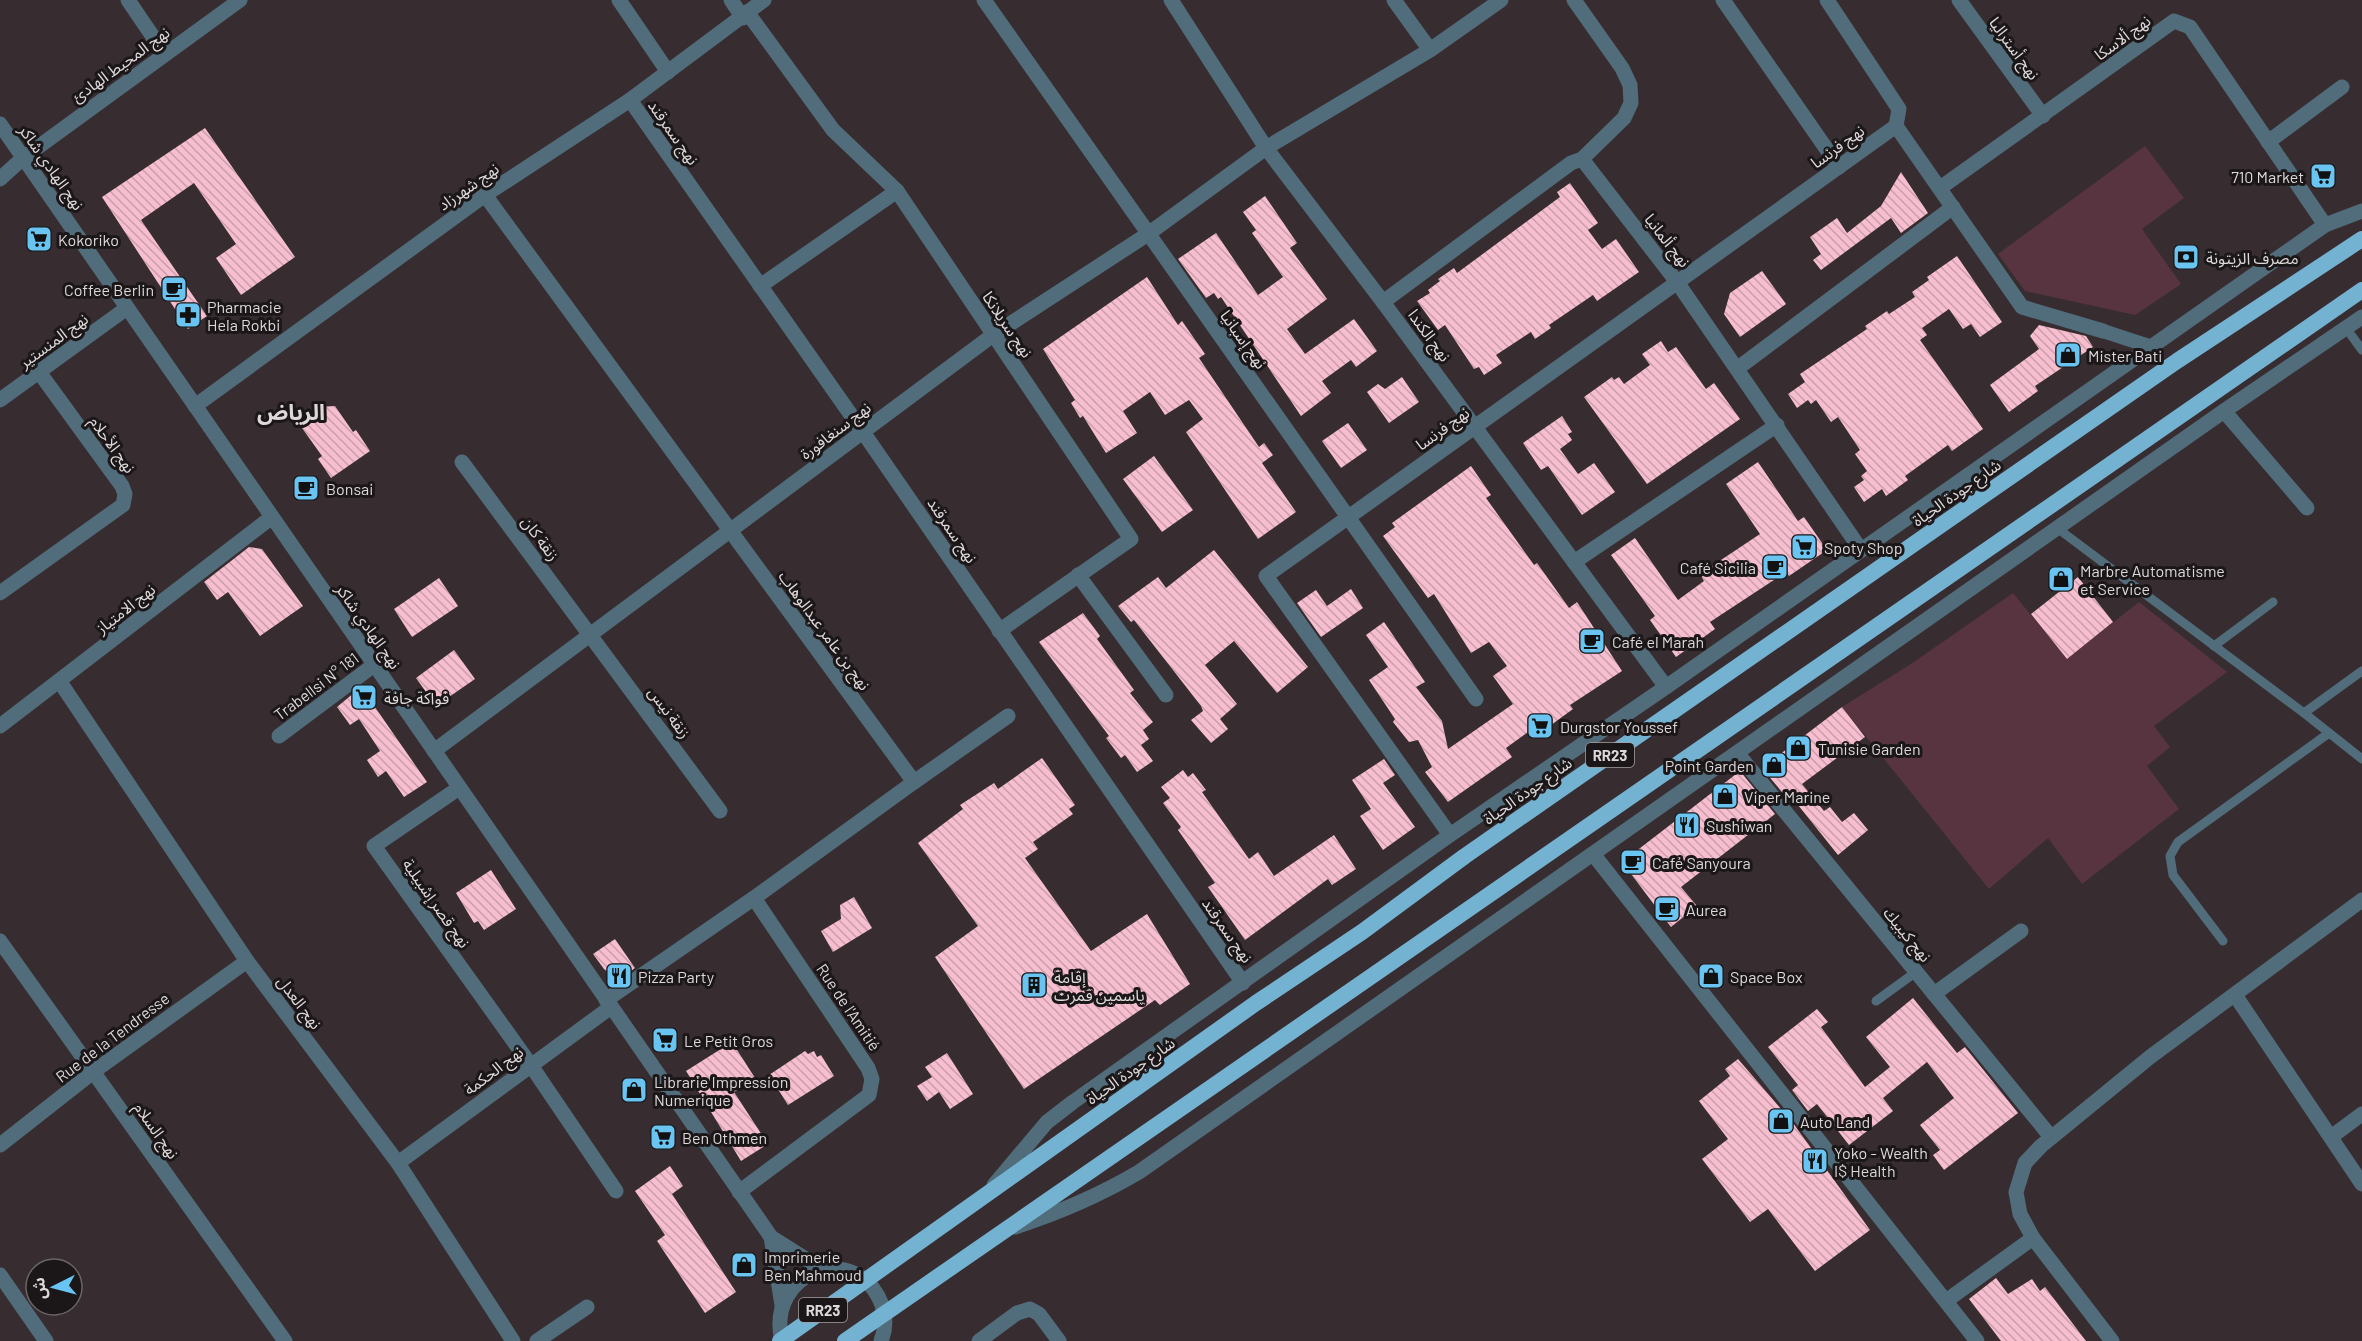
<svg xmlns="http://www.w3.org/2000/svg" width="2362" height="1341" font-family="Barlow,'Noto Sans Arabic',sans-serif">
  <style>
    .grass { fill: #573440 }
    .building { fill: url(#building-back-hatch) }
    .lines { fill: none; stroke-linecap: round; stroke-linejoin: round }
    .service { stroke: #516c7a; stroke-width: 9 }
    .pedestrian { stroke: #516c7a; stroke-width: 14 }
    .minor { stroke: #516c7a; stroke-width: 15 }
    .tertiary { stroke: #516c7a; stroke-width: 15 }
    .trunk { stroke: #74b2d2; stroke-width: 16 }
    .labels { text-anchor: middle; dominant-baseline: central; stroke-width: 6; stroke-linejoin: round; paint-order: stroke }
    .shield { fill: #1b1718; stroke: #a49ea0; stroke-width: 1.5 }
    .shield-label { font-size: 15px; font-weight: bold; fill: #ded8da }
    .street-label { font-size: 16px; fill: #ded8da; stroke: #1b1718 }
    .poi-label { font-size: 16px; fill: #ded8da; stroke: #1b1718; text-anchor: start }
    .district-label { font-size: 22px; font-weight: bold; fill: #ded8da; stroke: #1b1718 }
  </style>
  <defs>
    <pattern id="building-back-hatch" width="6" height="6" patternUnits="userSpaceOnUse" patternTransform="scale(1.5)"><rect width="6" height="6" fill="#f7becf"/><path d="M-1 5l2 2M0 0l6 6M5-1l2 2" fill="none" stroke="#ca9fac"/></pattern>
  </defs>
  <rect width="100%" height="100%" fill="#372d30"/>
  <g class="grass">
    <polygon points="2145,146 2184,198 2142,229 2181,284 2135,315 2025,291 1998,254"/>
    <polygon points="2013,593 2067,659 2139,602 2227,672 2154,726 2170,747 2147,766 2179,809 2082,884 2048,838 1989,889 1842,707 1914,662"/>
  </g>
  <g class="building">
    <polygon points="205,128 295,257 241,295 216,258 236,244 194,183 141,220 207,316 188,329 102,197"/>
    <polygon points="1901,172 1928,213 1901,233 1891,218 1821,270 1813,260 1821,254 1810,237 1837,218 1847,233 1881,206"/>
    <polygon points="1570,183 1598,223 1588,230 1602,249 1616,239 1639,272 1597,301 1593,295 1549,325 1551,328 1535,339 1531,332 1496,355 1502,363 1484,375 1479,367 1474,369 1445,325 1438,330 1417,301 1430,293 1428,290 1440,281 1438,279 1454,268 1457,273 1560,197 1557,192"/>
    <polygon points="1265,196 1297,243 1290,248 1327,299 1287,329 1305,354 1354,319 1377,351 1356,367 1351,360 1322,381 1331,393 1301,416 1221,297 1218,299 1214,293 1206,298 1178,259 1216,233 1258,295 1283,277 1252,233 1256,230 1243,212"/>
    <polygon points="1957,256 2002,322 1980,337 1971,324 1963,329 1949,309 1922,328 1927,335 1920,340 1983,429 1952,451 1948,445 1905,476 1908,480 1886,496 1882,489 1864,502 1854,487 1864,480 1861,476 1867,471 1855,454 1860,450 1838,417 1831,422 1816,400 1811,404 1808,400 1797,408 1788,394 1805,382 1800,374 1867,329 1865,326 1887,311 1889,314 1915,297 1912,292 1929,280 1927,277"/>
    <polygon points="1762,271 1786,304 1740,337 1724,314 1730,293"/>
    <polygon points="1147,277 1178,325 1182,321 1205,354 1199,358 1259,447 1264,443 1273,455 1262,463 1296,512 1258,539 1186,432 1203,419 1189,400 1165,415 1150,392 1123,411 1137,433 1106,453 1083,416 1080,418 1071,403 1075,400 1043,349"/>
    <polygon points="2039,325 2086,336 2093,347 2035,386 2038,391 2009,412 1990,385 2039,349 2030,336"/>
    <polygon points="1661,341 1668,352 1676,347 1706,389 1714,383 1740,419 1647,484 1584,397 1612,377 1614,380 1619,377 1624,384 1650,365 1642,354"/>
    <polygon points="1402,377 1419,402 1389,423 1367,392 1378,384 1385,389"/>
    <polygon points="335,406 353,432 356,430 370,451 331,478 318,459 322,456 302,428 307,416 319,407"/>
    <polygon points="1562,416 1572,432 1568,434 1572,440 1560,449 1578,474 1594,463 1615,492 1582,515 1548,466 1541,470 1523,443"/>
    <polygon points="1348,423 1367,450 1341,468 1322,441"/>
    <polygon points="1154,456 1193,510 1162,532 1123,479"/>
    <polygon points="1758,462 1798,521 1804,517 1827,550 1789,576 1786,572 1710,622 1715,629 1676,657 1650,620 1655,616 1611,555 1635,538 1678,600 1704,581 1700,574 1760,534 1726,484"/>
    <polygon points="1471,466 1491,495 1486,498 1534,565 1537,563 1569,608 1577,602 1622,671 1570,705 1573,709 1536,736 1531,730 1506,748 1512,757 1448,802 1425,772 1432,767 1418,740 1409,742 1393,722 1395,719 1369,680 1388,667 1366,635 1384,622 1425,682 1416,687 1442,721 1448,749 1513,704 1493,676 1507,666 1489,642 1471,653 1434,594 1428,598 1383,536 1395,527 1392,523"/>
    <polygon points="249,547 262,549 303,606 260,636 228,592 217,600 204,582"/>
    <polygon points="1214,550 1308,667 1277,693 1234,641 1205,665 1237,704 1220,719 1228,729 1211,743 1191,720 1203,711 1201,706 1134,620 1131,622 1118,606 1158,577 1166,588"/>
    <polygon points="2078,577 2113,622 2067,659 2031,614"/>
    <polygon points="439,578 458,606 412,637 394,609"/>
    <polygon points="1351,589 1363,608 1321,637 1297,603 1316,590 1327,606"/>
    <polygon points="1083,613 1100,636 1097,639 1134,690 1130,693 1153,722 1143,730 1149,739 1141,745 1153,761 1137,772 1125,755 1121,758 1106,738 1109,736 1039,642"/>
    <polygon points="454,650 475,679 436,706 416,678"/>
    <polygon points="361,687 427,782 404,797 386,771 378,777 367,760 380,751 359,719 350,725 337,707"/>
    <polygon points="1842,707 1865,737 1802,784 1824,811 1830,807 1842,822 1854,813 1868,830 1838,855 1794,800 1790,802 1762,768"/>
    <polygon points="1042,758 1075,805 1069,809 1073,814 1033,842 1038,849 1025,858 1091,951 1147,914 1190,984 1160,1005 1155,1000 1024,1089 935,957 978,926 918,843 963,809 960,805 994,783 998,789"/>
    <polygon points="1384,759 1395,775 1383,783 1415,827 1383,850 1360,816 1371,809 1352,780"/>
    <polygon points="1183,770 1188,777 1193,773 1206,790 1202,792 1249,859 1258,852 1274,876 1334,835 1356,869 1332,885 1328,879 1245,940 1208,887 1215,883 1178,830 1181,827 1163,803 1170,798 1161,787"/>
    <polygon points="1740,771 1775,814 1681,887 1697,906 1671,927 1622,862"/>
    <polygon points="491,870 516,909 484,930 478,921 474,923 456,893"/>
    <polygon points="854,897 872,928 833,952 821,931 841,919 840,905"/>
    <polygon points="615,939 635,968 618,980 604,969 593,954"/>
    <polygon points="1913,998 1957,1053 1965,1047 2018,1113 1944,1170 1933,1155 1940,1150 1920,1125 1954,1098 1927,1062 1883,1098 1893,1111 1849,1145 1817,1104 1808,1111 1792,1090 1798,1085 1768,1047 1817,1009 1828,1022 1821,1027 1865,1087 1890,1067 1866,1037"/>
    <polygon points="732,1042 755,1078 734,1092 768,1144 741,1161 686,1071"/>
    <polygon points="805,1051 808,1054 814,1051 817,1057 821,1055 834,1076 788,1105 769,1075"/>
    <polygon points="947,1053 973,1094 950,1109 939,1092 927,1101 917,1086 932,1077 925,1067"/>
    <polygon points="1738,1059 1793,1123 1870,1230 1815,1271 1768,1209 1750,1222 1702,1159 1728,1139 1699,1101 1730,1076 1725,1069"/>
    <polygon points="670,1166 683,1186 672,1194 736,1292 705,1313 657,1241 665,1235 635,1191"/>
    <polygon points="1996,1278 2008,1294 2032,1279 2040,1291 2045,1287 2086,1341 2001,1341 1969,1299"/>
  </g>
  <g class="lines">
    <g class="service">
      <polyline points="2346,328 2362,350"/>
      <polyline points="2057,528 2304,713 2362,671"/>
      <polyline points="2214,646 2273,602"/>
      <polyline points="2304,713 2362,759"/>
      <polyline points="2223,941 2173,875 2170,856 2178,842 2329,733"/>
      <polyline points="1876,1001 1916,972"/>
    </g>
    <polyline class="pedestrian" points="2103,331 2152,347"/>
    <g class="minor">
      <polyline points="128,0 164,53"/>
      <polyline points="619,0 668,72"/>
      <polyline points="731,0 743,18"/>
      <polyline points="984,0 1476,699"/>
      <polyline points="1171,0 1266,148 1383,302 1666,687"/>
      <polyline points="1394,0 1430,50"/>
      <polyline points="1723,0 1839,167"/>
      <polyline points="1827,0 1899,109 1896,126 2022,307 2103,331"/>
      <polyline points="1959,0 2043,116"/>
      <polyline points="747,12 833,130 897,191 1131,539 999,631"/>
      <polyline points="630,100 863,432 1243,983"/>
      <polyline points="2268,142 2342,87"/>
      <polyline points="1582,159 1677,282 1861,550"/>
      <polyline points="0,179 23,158 240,0"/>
      <polyline points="1940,188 2174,21 2190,27 2325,225"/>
      <polyline points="485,195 914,782 754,898 606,1000"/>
      <polyline points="760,286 897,191"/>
      <polyline points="1383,302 1571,163 1582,159 1624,118 1631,103 1630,85 1622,68 1574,0"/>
      <polyline points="1738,368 1953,207"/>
      <polyline points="0,400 127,308"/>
      <polyline points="195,406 485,195 630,100 764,0"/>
      <polyline points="2224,411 2307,508"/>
      <polyline points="462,462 720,811"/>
      <polyline points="1574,562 1777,425"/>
      <polyline points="1078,575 1166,695"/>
      <polyline points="0,593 123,505 125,494 122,486 39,372"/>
      <polyline points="60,682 247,961 398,1163 513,1341"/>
      <polyline points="279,736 374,665"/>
      <polyline points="434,751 993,335 1148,234 1266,148 1430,50 1501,0"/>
      <polyline points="1738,754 2051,1137"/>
      <polyline points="914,782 1008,716"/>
      <polyline points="459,788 374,846 530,1064 616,1191"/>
      <polyline points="1450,835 1266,576 1896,126"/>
      <polyline points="1593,854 1977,1341"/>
      <polyline points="0,941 285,1341"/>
      <polyline points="1934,994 2021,931"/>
      <polyline points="2235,995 2362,1184"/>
      <polyline points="2331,1137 2362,1114"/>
      <polyline points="0,1145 93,1072 247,961"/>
      <polyline points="398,1163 611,1007"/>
      <polyline points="994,1185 1047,1122 1073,1102 1450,835 1666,687 2325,225 2362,211"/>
      <polyline points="739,1192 869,1095 872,1079 868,1068 754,898"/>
      <path d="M1015,1227C1058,1213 1100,1195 1139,1172L2224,411L2362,317"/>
      <polyline points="0,1275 46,1341"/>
      <polyline points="1946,1301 2033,1238"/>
      <polyline points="537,1341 587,1307"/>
      <polyline points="979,1341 1017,1313 1030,1309 1039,1314 1059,1341"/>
      <polyline points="2112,1341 2033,1238 2020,1214 2016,1192 2025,1163 2041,1146 2150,1057 2362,900"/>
    </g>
    <g class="tertiary">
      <polyline points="0,124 771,1237 809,1261 831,1269"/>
      <polyline points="0,726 272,517"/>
      <polyline points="771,1237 782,1305"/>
      <path d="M782,1341C765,1271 857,1239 882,1305C886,1317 886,1329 881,1341"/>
    </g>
    <g class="trunk">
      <polyline points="780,1341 1256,1003 1362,932 1465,856 2177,361 2362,239"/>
      <polyline points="845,1341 2362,290"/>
    </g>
  </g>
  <defs>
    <g id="supermarket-square" transform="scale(1.35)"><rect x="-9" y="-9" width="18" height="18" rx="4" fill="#69c4f1" stroke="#1b1718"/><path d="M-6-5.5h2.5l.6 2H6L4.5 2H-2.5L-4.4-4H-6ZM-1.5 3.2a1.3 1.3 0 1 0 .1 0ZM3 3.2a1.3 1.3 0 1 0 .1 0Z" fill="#111"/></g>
    <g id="bank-square" transform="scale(1.35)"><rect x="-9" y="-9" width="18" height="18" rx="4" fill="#69c4f1" stroke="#1b1718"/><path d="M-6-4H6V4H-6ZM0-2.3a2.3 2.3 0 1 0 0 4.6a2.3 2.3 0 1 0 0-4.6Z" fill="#111"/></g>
    <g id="cafe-square" transform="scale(1.35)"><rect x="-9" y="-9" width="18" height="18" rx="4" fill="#69c4f1" stroke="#1b1718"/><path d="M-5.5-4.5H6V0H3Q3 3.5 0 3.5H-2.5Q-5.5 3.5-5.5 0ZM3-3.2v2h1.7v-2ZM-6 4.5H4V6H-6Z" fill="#111"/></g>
    <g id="pharmacy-square" transform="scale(1.35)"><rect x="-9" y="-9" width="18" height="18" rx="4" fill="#69c4f1" stroke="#1b1718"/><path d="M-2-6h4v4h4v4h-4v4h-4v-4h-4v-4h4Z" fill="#111"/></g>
    <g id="shop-square" transform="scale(1.35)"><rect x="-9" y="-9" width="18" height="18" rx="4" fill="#69c4f1" stroke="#1b1718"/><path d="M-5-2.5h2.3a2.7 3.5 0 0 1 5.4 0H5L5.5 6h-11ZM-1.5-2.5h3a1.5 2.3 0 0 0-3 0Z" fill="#111"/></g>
    <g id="restaurant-square" transform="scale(1.35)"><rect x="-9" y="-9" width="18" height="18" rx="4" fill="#69c4f1" stroke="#1b1718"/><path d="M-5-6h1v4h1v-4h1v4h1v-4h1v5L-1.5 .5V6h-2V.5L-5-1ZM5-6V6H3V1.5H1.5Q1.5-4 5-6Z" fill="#111"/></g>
    <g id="building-square" transform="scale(1.35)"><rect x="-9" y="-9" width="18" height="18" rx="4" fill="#69c4f1" stroke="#1b1718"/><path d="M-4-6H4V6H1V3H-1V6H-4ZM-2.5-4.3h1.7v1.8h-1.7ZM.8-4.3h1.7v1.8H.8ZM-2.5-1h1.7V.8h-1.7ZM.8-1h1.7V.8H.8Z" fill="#111"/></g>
  </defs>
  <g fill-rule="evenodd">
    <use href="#supermarket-square" x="2323" y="176"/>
    <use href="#supermarket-square" x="39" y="239"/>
    <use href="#bank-square" x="2186" y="257"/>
    <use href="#cafe-square" x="174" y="289"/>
    <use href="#pharmacy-square" x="188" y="315"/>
    <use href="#shop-square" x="2068" y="355"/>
    <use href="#cafe-square" x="306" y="488"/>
    <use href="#supermarket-square" x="1804" y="547"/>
    <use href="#cafe-square" x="1775" y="567"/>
    <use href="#shop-square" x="2061" y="579"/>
    <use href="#cafe-square" x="1592" y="641"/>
    <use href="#supermarket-square" x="364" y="697"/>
    <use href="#supermarket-square" x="1540" y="726"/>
    <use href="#shop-square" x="1798" y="748"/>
    <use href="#shop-square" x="1774" y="765"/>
    <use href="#shop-square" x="1725" y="796"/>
    <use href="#restaurant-square" x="1687" y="825"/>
    <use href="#cafe-square" x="1633" y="862"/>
    <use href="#cafe-square" x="1667" y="909"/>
    <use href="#restaurant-square" x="619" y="976"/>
    <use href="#shop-square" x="1711" y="976"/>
    <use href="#building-square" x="1034" y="985"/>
    <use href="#supermarket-square" x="665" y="1040"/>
    <use href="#shop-square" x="634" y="1090"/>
    <use href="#shop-square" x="1781" y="1121"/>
    <use href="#supermarket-square" x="663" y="1137"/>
    <use href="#restaurant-square" x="1815" y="1161"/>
    <use href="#shop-square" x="744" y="1265"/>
  </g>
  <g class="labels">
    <g class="shield">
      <rect x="1586" y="743" width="48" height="24" rx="4.5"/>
      <rect x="799" y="1298" width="48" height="24" rx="4.5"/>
    </g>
    <g class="shield-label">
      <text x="1610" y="755">RR23</text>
      <text x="823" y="1310">RR23</text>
    </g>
    <g class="street-label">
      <text transform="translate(2122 37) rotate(-36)">نهج ألاسكا</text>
      <text transform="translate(2015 48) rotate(54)">نهج أستراليا</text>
      <text transform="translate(120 64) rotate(-36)">نهج المحيط الهادئ</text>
      <text transform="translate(674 132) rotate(55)">نهج سمرقند</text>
      <text transform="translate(1837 146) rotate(-36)">نهج فرنسا</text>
      <text transform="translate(52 167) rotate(55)">نهج الهادي شاكر</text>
      <text transform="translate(468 186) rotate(-35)">نهج شهرزاد</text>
      <text transform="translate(1668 240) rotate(52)">نهج ألمانيا</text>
      <text transform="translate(1008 324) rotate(56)">نهج سريلانكا</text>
      <text transform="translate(1430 335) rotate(54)">نهج الكندا</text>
      <text transform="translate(1244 339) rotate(55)">نهج إسبانيا</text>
      <text transform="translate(53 340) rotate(-36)">نهج المنستير</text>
      <text transform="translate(1442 428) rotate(-36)">نهج فرنسا</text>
      <text transform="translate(835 430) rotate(-37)">نهج سنغافورة</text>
      <text transform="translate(113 444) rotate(54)">نهج الأحلام</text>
      <text transform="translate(1956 492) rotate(-35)">شارع جودة الحياة</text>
      <text transform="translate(953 530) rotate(56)">نهج سمرقند</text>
      <text transform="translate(541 538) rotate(53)">زنقة كان</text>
      <text transform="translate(125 608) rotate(-38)">نهج الامتياز</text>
      <text transform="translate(369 626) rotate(55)">نهج الهادي شاكر</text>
      <text transform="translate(825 630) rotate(54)">نهج بن عامر عبدالوهاب</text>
      <text transform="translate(316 686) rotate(-37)">Trabellsi N° 181</text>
      <text transform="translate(670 712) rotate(54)">زنقة نيس</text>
      <text transform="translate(1527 790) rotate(-35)">شارع جودة الحياة</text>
      <text transform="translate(437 903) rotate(55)">نهج قصر إشبيلية</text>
      <text transform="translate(1228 930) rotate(55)">نهج سمرقند</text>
      <text transform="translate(1908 934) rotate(51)">نهج كيبيك</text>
      <text transform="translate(300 1002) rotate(53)">نهج العدل</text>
      <text transform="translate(849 1007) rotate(56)">Rue de l'Amitié</text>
      <text transform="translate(112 1037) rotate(-37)">Rue de la Tendresse</text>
      <text transform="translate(493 1070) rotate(-37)">نهج الحكمة</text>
      <text transform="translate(1130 1070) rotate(-35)">شارع جودة الحياة</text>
      <text transform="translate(157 1130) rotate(55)">نهج السلام</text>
    </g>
    <g class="poi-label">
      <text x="2304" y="176" text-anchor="end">710 Market</text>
      <text x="58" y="239">Kokoriko</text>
      <text x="2206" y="257">مصرف الزيتونة</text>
      <text x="154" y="289" text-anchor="end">Coffee Berlin</text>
      <text x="207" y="306">Pharmacie<tspan x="207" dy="18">Hela Rokbi</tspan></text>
      <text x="2088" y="355">Mister Bati</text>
      <text x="326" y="488">Bonsai</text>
      <text x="1824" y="547">Spoty Shop</text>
      <text x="1756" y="567" text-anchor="end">Café Sicilia</text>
      <text x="2080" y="570">Marbre Automatisme<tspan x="2080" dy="18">et Service</tspan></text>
      <text x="1612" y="641">Café el Marah</text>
      <text x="384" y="697">فواكة جافة</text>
      <text x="1560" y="726">Durgstor Youssef</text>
      <text x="1818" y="748">Tunisie Garden</text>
      <text x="1754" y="765" text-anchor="end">Point Garden</text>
      <text x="1744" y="796">Viper Marine</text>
      <text x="1706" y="825">Sushiwan</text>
      <text x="1652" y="862">Café Sanyoura</text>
      <text x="1686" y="909">Aurea</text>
      <text x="638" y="976">Pizza Party</text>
      <text x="1054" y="976">إقامة<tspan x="1054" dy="18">ياسمين قمرت</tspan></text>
      <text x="1730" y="976">Space Box</text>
      <text x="684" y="1040">Le Petit Gros</text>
      <text x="654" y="1081">Librarie Impression<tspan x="654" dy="18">Numerique</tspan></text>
      <text x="1800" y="1121">Auto Land</text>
      <text x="682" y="1137">Ben Othmen</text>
      <text x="1834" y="1152">Yoko - Wealth<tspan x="1834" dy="18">I$ Health</tspan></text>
      <text x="764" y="1256">Imprimerie<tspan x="764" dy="18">Ben Mahmoud</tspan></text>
    </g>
    <g class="district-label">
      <text x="291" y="411">الرياض</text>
    </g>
  </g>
  <g transform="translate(54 1287) rotate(264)"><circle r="28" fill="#1b1718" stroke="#696466" stroke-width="1.5"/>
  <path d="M0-4.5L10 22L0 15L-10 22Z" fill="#69c4f1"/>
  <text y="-9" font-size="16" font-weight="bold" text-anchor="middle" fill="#ded8da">ش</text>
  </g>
</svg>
